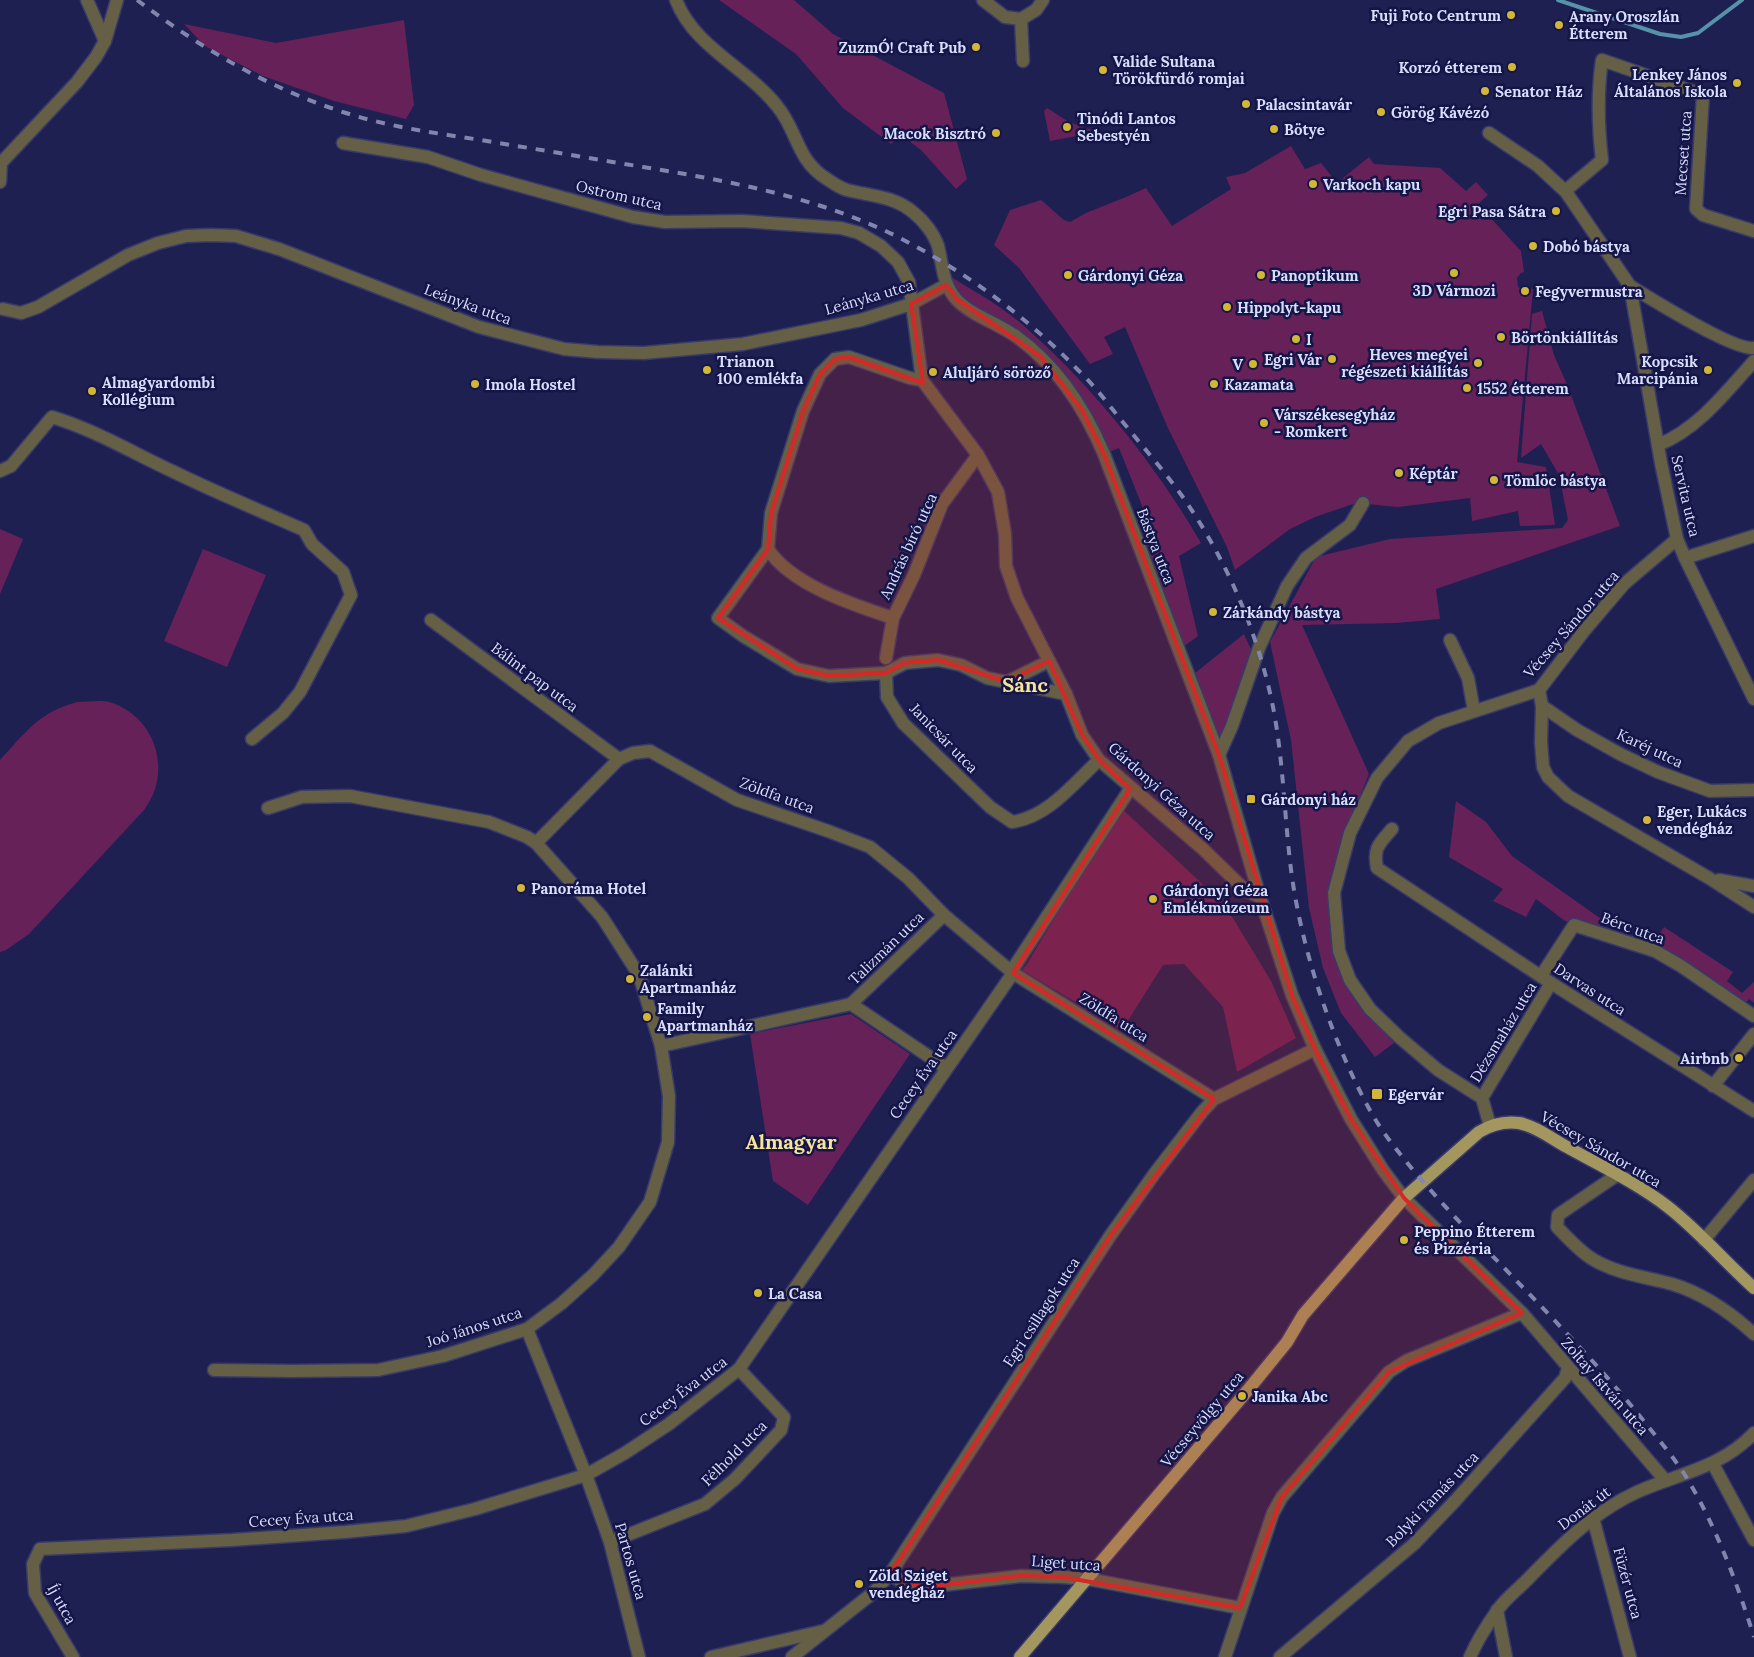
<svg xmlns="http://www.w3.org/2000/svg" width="1754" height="1657" font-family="Lora,serif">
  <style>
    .green { fill: #662158 }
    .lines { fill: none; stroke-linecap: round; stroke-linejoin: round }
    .stream { stroke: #5692a9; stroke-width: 4 }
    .minor-casing { stroke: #383b6a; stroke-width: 15 }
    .major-casing { stroke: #383b6a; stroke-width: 15 }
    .minor { stroke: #655f45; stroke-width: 12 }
    .major { stroke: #a3965e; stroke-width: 12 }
    .rail { stroke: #8186ae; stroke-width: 4; stroke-dasharray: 9 9; stroke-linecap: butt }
    .marked { fill: #d62828; fill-opacity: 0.2; stroke: #d62828; stroke-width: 4; stroke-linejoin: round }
    .poi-dot { fill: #d2b736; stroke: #151547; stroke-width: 2 }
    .labels { text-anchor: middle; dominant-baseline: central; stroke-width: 5; stroke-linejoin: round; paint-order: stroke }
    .poi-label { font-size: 15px; font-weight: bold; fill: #d7defe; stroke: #151547; text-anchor: start }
    .street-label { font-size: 15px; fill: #d7defe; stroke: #151547 }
    .district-label { font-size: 20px; font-weight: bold; fill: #f7e597; stroke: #151547 }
  </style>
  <rect width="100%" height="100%" fill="#1e2052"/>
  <g class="green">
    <polygon points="719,0 794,0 833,34 944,93 967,179 956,189 921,150 901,135 891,144 843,108 796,54"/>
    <polygon points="404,20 414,105 406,119 334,101 263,76 205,46 184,24 276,43"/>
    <polygon points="1047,108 1069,122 1098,132 1050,141 1044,111"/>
    <polygon points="1291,146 1305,169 1321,163 1337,183 1369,157 1374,164 1440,168 1466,191 1476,182 1488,195 1478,204 1521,251 1524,272 1521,273 1517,278 1518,287 1524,291 1533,289 1517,462 1546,467 1555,525 1520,526 1518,511 1472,521 1470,498 1398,507 1356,503 1315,517 1290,529 1235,570 1227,547 1167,426 1125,327 1104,337 1113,354 1090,364 1019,268 994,245 1010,210 1041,200 1064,220 1070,222 1086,213 1126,197 1146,188 1172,226 1231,189 1226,177 1245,173"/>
    <path d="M943,272C970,289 999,304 1023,325C1093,387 1154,462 1201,543L1179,556L1198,636L1183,647L1195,673L1244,634L1255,658L1219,755L1139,546L1155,538L1119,448L1104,454L1040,356L972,311Z"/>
    <polygon points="1542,311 1554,355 1568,387 1620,526 1436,589 1440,619 1397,623 1302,625 1369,774 1345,833 1335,952 1368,1013 1394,1043 1375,1057 1341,1013 1323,968 1309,908 1291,740 1270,642 1316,557 1390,539 1562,528 1568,520 1559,475 1541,444 1521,458 1532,314"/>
    <polygon points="0,529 23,539 0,594"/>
    <polygon points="203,549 266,575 227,667 164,641"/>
    <path d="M78,702C88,702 100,700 109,702C156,716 173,772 144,810L29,934L6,950L0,952V760C25,733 40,711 78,702Z"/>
    <polygon points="1456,801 1486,822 1512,856 1604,921 1599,926 1565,921 1536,899 1526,917 1493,901 1503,889 1449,857"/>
    <polygon points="1121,808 1225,905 1271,981 1296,1038 1237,1072 1223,1007 1184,964 1163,965 1122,1030 1022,970 1027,964"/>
    <polygon points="1664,927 1733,972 1727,981 1742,993 1754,982 1754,1003 1749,999 1745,1004 1654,942"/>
    <polygon points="851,1014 910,1054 808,1205 773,1181 750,1034"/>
  </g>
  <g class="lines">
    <polyline class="stream" points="1558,0 1660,34 1681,37 1698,33 1742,0"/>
    <g class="minor-casing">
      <g id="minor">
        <polyline points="87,0 105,41"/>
        <path d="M676,0C694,47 747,68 777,106C798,131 796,160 827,179C833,183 840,188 847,190C870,196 895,196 914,213C924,221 934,234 938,246C943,266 942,282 956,299C972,316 998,323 1017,337C1057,366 1085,409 1104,454L1219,755L1260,897L1292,995L1315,1049L1351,1119L1383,1170L1404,1198L1522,1313L1665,1480"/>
        <polyline points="983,0 1005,17 1021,19"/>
        <polyline points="1021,19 1023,61"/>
        <polyline points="1021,19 1036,10 1043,0"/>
        <polyline points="1489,133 1538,166 1566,192 1630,286 1661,463 1677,539 1685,558 1754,699"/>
        <polyline points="343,143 428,157 481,175 633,217 665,222 742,221 841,228 859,233 881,246 898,262 909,282 922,380 978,455 998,492 1005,534 1006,566 1017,598 1066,694 1082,735 1099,760 1203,849 1245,890 1260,897"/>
        <polyline points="0,164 77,82 96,57 105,41 117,0"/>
        <polyline points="0,182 1,163"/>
        <path d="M1565,191L1602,160C1598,126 1597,94 1602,60L1703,95L1696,209L1703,215L1754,231"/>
        <path d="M1630,286C1651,299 1734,351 1754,348"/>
        <polyline points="3,309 21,313 38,307 128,255 158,243 186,236 211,235 236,236 279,249 479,327 564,349 598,352 644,353 743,344 861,320 911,304 946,285"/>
        <path d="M922,380L910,378L849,357L835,359L820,374L803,411L771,513L768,549L718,618L743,636L797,669L829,676L886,673L887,697L903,723L990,807L1012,822C1048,817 1073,784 1099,760"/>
        <path d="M1658,445C1698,429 1726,392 1754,361"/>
        <path d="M0,471L11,466L52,417C95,430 133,453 174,472C217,493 261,511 304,530L312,544L343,572L351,595L300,692L283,713L252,739"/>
        <path d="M768,549C791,585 854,605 893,618"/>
        <polyline points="1685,558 1754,536"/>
        <polyline points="431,620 619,759"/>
        <polyline points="1450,640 1468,678 1474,711"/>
        <polyline points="886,658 893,618 914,575 942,504 978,455"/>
        <polyline points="886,673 905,663 938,660 961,665 987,678 1066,694"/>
        <polyline points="1007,682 1049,661"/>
        <polyline points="1539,690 1542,706 1541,742 1543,767 1548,777 1568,796 1709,878 1754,907"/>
        <polyline points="1542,706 1577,730 1620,754 1658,772 1710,791 1754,790"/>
        <polyline points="1219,755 1232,726 1259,648 1287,586 1306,558 1350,525 1363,503"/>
        <polyline points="268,808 302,797 350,796 489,822 527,837 536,843 619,759 633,753 650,751 737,800 828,831 870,847 908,878 944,915 1013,973 1214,1099"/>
        <path d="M1392,829C1379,844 1373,848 1377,868L1551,983L1754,1111"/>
        <polyline points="1719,880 1754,886"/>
        <polyline points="1541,976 1574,925 1655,951 1681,966 1754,1016"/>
        <polyline points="851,1004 944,915"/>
        <polyline points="661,1046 851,1004 946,1068"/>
        <polyline points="1713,1086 1754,1034"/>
        <polyline points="1482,1098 1551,983"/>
        <polyline points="1490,1126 1482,1098 1438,1070 1399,1037 1370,1009 1350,980 1339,951 1334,893 1350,833 1377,778 1408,741 1439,723 1539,690 1584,631 1624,584 1677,539"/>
        <path d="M1617,1175L1558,1215L1557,1227C1568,1238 1580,1252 1594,1260C1618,1274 1646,1277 1672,1284C1702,1293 1731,1313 1754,1334"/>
        <polyline points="1704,1240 1754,1180"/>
        <polyline points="527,1329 586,1475 610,1542 639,1657"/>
        <polyline points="214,1370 292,1371 378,1370 443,1356 527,1329 562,1303 593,1275 619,1247 650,1202 668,1142 669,1096 661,1046 639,975 602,917 536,843"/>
        <polyline points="1713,1464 1754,1540"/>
        <polyline points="1593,1518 1630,1657"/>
        <polyline points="610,1542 705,1504 735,1479 781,1430 784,1417 739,1369"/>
        <polyline points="890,1574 902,1582 926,1587 1021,1576 1062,1577 1088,1579 1240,1608"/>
        <polyline points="1497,1610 1506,1657"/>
        <polyline points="73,1657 35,1593 33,1564 40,1549 232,1540 345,1532 406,1526 475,1509 586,1475 625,1453 669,1424 739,1369 1013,973 1014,967 1130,789"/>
        <polyline points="711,1657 823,1631"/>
        <polyline points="792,1657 874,1592 890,1574 1110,1236 1155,1173 1202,1112 1214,1099 1315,1049"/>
        <polyline points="1225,1657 1273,1513 1282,1497 1389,1372 1406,1361 1522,1313"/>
        <polyline points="1280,1657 1414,1544 1455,1501 1565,1378 1568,1368"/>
        <path d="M1470,1657C1477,1641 1487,1625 1497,1611C1504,1600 1516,1591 1526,1581C1559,1547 1593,1512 1637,1492C1680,1473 1721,1468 1754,1433"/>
      </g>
    </g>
    <g class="major-casing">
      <path id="major" d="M1020,1657L1248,1390L1287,1342L1303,1315L1404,1198L1479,1132C1492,1124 1504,1121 1519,1123C1536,1126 1552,1139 1567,1147C1601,1166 1637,1183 1668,1207C1699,1231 1725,1262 1754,1288"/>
    </g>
    <use href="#minor" class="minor"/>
    <use href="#major" class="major"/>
    <path class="rail" d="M137,0C201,48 269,89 346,113C390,127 435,133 481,140C535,149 589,158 643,167C729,181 817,197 896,236C963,270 1026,316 1078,370C1096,387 1111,408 1127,427C1148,453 1171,479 1189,506C1229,566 1257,632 1272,702C1284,760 1284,819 1292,877C1303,955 1334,1046 1372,1114C1383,1133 1396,1149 1409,1165C1441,1204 1477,1240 1512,1276C1558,1324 1605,1372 1647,1425C1660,1441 1674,1458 1685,1475C1716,1526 1736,1580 1754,1637"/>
  </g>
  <path class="marked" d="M946,285L958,300L1040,356L1082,410L1104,454L1219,755L1292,995L1315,1049L1351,1119L1404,1198L1522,1313L1389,1372L1282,1497L1240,1608L1062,1577L1021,1576L926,1587L902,1582L890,1574L1110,1236L1214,1099L1013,973L1130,789L1099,760L1082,735L1049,661L1007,682L938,660L905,663L886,673L829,676L797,669L718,618L768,549L771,513L803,411L820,374L835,359L849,357L923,383L911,304Z"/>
  <g class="poi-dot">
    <circle cx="1511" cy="15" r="5"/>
    <circle cx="1559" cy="25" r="5"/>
    <circle cx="976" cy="47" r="5"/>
    <circle cx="1512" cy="67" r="5"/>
    <circle cx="1103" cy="70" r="5"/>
    <circle cx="1737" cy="83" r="5"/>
    <circle cx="1485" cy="91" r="5"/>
    <circle cx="1246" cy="104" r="5"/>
    <circle cx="1381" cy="112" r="5"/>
    <circle cx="1067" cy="127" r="5"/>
    <circle cx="1274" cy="129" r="5"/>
    <circle cx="996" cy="133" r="5"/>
    <circle cx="1313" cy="184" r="5"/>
    <circle cx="1556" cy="211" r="5"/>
    <circle cx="1533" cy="246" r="5"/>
    <circle cx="1454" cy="273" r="5"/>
    <circle cx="1068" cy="275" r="5"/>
    <circle cx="1261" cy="275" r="5"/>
    <circle cx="1525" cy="291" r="5"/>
    <circle cx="1227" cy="307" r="5"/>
    <circle cx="1501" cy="337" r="5"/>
    <circle cx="1296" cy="339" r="5"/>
    <circle cx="1332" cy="359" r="5"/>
    <circle cx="1478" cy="363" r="5"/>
    <circle cx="1253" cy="364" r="5"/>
    <circle cx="707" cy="370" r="5"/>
    <circle cx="1708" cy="370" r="5"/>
    <circle cx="933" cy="372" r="5"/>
    <circle cx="475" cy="384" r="5"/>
    <circle cx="1214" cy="384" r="5"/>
    <circle cx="1467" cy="388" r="5"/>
    <circle cx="92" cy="391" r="5"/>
    <circle cx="1264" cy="423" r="5"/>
    <circle cx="1399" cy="473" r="5"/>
    <circle cx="1494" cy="480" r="5"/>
    <circle cx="1213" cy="612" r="5"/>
    <rect x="1246" y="794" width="10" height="10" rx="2.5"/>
    <circle cx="1647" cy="820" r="5"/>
    <circle cx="521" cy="888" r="5"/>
    <circle cx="1153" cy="899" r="5"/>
    <circle cx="630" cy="979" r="5"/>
    <circle cx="647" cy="1017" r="5"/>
    <circle cx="1739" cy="1058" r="5"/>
    <rect x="1371" y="1088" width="12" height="12" rx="2.5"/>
    <circle cx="1404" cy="1240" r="5"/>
    <circle cx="758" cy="1293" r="5"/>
    <circle cx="1242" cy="1396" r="5"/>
    <circle cx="859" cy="1584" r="5"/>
  </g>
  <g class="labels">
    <g class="poi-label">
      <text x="1501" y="15" text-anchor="end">Fuji Foto Centrum</text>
      <text x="1569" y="16">Arany Oroszlán<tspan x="1569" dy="17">Étterem</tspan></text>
      <text x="966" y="47" text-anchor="end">ZuzmÓ! Craft Pub</text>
      <text x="1113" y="61">Valide Sultana<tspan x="1113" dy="17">Törökfürdő romjai</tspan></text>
      <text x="1502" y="67" text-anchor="end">Korzó étterem</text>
      <text x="1727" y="74" text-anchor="end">Lenkey János<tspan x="1727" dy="17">Általános Iskola</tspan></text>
      <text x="1495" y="91">Senator Ház</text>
      <text x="1256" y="104">Palacsintavár</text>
      <text x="1391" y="112">Görög Kávézó</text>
      <text x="1077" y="118">Tinódi Lantos<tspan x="1077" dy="17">Sebestyén</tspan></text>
      <text x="1284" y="129">Bötye</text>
      <text x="986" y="133" text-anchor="end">Macok Bisztró</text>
      <text x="1323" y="184">Varkoch kapu</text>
      <text x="1546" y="211" text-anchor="end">Egri Pasa Sátra</text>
      <text x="1543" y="246">Dobó bástya</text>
      <text x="1078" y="275">Gárdonyi Géza</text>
      <text x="1271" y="275">Panoptikum</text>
      <text x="1454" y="290" text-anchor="middle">3D Vármozi</text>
      <text x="1535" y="291">Fegyvermustra</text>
      <text x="1237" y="307">Hippolyt-kapu</text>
      <text x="1511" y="337">Börtönkiállítás</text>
      <text x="1306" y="339">I</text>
      <text x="1468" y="354" text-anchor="end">Heves megyei<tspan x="1468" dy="17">régészeti kiállítás</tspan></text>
      <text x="1322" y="359" text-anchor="end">Egri Vár</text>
      <text x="717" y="361">Trianon<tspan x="717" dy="17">100 emlékfa</tspan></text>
      <text x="1698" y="361" text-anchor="end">Kopcsik<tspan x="1698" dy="17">Marcipánia</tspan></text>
      <text x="1243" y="364" text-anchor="end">V</text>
      <text x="943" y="372">Aluljáró söröző</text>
      <text x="102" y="382">Almagyardombi<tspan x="102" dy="17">Kollégium</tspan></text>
      <text x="485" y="384">Imola Hostel</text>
      <text x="1224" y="384">Kazamata</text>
      <text x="1477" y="388">1552 étterem</text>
      <text x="1274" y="414">Várszékesegyház<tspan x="1274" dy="17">- Romkert</tspan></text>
      <text x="1409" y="473">Képtár</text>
      <text x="1504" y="480">Tömlöc bástya</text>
      <text x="1223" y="612">Zárkándy bástya</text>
      <text x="1261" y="799">Gárdonyi ház</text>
      <text x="1657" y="811">Eger, Lukács<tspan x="1657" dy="17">vendégház</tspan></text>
      <text x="531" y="888">Panoráma Hotel</text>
      <text x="1163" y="890">Gárdonyi Géza<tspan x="1163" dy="17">Emlékmúzeum</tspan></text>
      <text x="640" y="970">Zalánki<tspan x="640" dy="17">Apartmanház</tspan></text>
      <text x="657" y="1008">Family<tspan x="657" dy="17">Apartmanház</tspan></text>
      <text x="1729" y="1058" text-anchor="end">Airbnb</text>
      <text x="1388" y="1094">Egervár</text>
      <text x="1414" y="1231">Peppino Étterem<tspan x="1414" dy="17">és Pizzéria</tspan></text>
      <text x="768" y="1293">La Casa</text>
      <text x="1252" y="1396">Janika Abc</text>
      <text x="869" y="1575">Zöld Sziget<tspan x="869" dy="17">vendégház</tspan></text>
    </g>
    <g class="street-label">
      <text transform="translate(1683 153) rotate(-86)">Mecset utca</text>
      <text transform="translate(619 195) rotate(13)">Ostrom utca</text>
      <text transform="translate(869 297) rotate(-16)">Leányka utca</text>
      <text transform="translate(468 304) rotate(20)">Leányka utca</text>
      <text transform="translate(1686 496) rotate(77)">Servita utca</text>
      <text transform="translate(908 546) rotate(-65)">András bíró utca</text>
      <text transform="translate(1156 546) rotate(69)">Bástya utca</text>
      <text transform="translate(1571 624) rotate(-49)">Vécsey Sándor utca</text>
      <text transform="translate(535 677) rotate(37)">Bálint pap utca</text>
      <text transform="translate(944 738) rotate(46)">Janicsár utca</text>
      <text transform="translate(1650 748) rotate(25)">Karéj utca</text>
      <text transform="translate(1162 791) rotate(42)">Gárdonyi Géza utca</text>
      <text transform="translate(777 795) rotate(20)">Zöldfa utca</text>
      <text transform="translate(1633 928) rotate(20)">Bérc utca</text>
      <text transform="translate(886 948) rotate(-44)">Talizmán utca</text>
      <text transform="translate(1590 989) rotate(33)">Darvas utca</text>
      <text transform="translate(1114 1017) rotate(32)">Zöldfa utca</text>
      <text transform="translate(1503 1032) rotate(-59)">Dézsmaház utca</text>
      <text transform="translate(923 1074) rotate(-55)">Cecey Éva utca</text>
      <text transform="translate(1601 1149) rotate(30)">Vécsey Sándor utca</text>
      <text transform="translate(1041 1312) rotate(-57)">Egri csillagok utca</text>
      <text transform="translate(474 1327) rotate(-18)">Joó János utca</text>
      <text transform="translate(1605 1386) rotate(49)">Zoltay István utca</text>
      <text transform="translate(683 1391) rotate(-37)">Cecey Éva utca</text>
      <text transform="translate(1202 1419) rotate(-50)">Vécseyvölgy utca</text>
      <text transform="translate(734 1453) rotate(-45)">Félhold utca</text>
      <text transform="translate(1432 1499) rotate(-46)">Bolyki Tamás utca</text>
      <text transform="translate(1584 1508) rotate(-37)">Donát út</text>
      <text transform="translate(301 1518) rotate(-4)">Cecey Éva utca</text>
      <text transform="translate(631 1561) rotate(74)">Partos utca</text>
      <text transform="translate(1066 1563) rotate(4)">Liget utca</text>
      <text transform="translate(1628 1583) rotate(75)">Füzér utca</text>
      <text transform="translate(62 1604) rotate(62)">Íj utca</text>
    </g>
    <g class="district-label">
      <text x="1025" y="684">Sánc</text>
      <text x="791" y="1141">Almagyar</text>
    </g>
  </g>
</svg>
